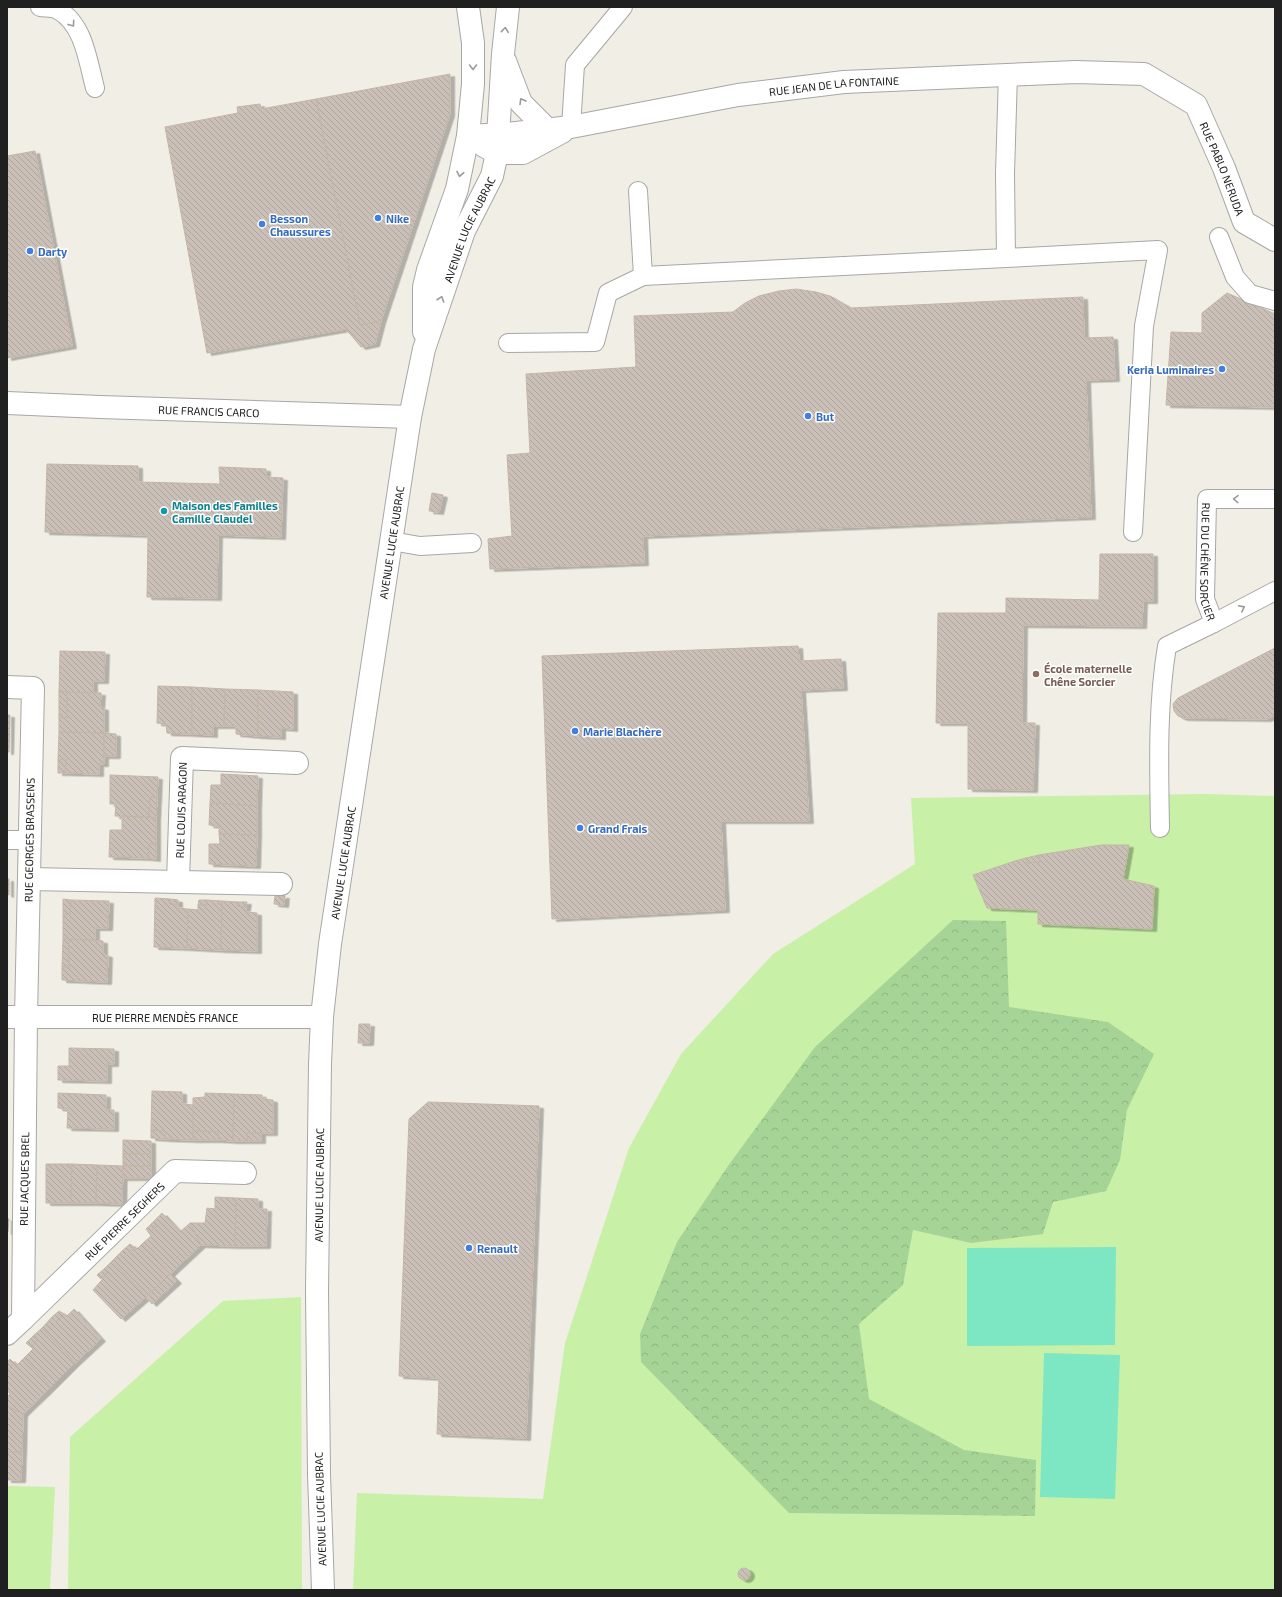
<svg xmlns="http://www.w3.org/2000/svg" width="1282" height="1597" font-family="'Exo 2',sans-serif">
  <style>
    .grass { fill: #c8f0a7 }
    .forest { fill: url(#forest-crowns) }
    .pitch { fill: #7ce7c2 }
    .building { fill: url(#building-back-hatch); stroke: #c4b5a6; filter: url(#shadow) }
    .lines { fill: none; stroke-linecap: round; stroke-linejoin: round }
    .service-casing { stroke: #a7a7a7; stroke-width: 20 }
    .minor-casing { stroke: #a7a7a7; stroke-width: 24 }
    .service { stroke: #fff; stroke-width: 18 }
    .minor { stroke: #fff; stroke-width: 22 }
    .oneway { stroke: #9b9b9b }
    .shop-dot { fill: #3f7fe0; stroke: #fff; stroke-width: 1.5 }
    .culture-dot { fill: #0f9aa8; stroke: #fff; stroke-width: 1.5 }
    .education-dot { fill: #8d6e63; stroke: #fff; stroke-width: 1.5 }
    .labels { text-anchor: middle; dominant-baseline: central; stroke-width: 3; stroke-linejoin: round; paint-order: stroke }
    .street-label { font-size: 11px; fill: #202020; stroke: #fff }
    .shop-label { font-size: 11px; font-weight: bold; fill: #366cbe; stroke: #fff; text-anchor: start }
    .culture-label { font-size: 11px; font-weight: bold; fill: #0d838f; stroke: #fff; text-anchor: start }
    .education-label { font-size: 11px; font-weight: bold; fill: #785e54; stroke: #fff; text-anchor: start }
  </style>
  <defs>
    <pattern id="forest-crowns" width="20" height="18" patternUnits="userSpaceOnUse"><rect width="20" height="18" fill="#a6d496"/><path d="M2 6a3 3 0 1 1 6 0M12 15a3 3 0 1 1 6 0" fill="none" stroke="#8fb681"/></pattern>
    <pattern id="building-back-hatch" width="6" height="6" patternUnits="userSpaceOnUse"><rect width="6" height="6" fill="#cac0b8"/><path d="M-1 5l2 2M0 0l6 6M5-1l2 2" fill="none" stroke="#ada59e"/></pattern>
    <filter id="shadow"><feDropShadow dx="4.5" dy="2.5" stdDeviation="0" flood-color="#0004"/></filter>
  </defs>
  <rect width="100%" height="100%" fill="#f1eee5"/>
  <g class="grass">
    <polygon points="1206,794 1275,796 1275,1590 353,1590 357,1493 543,1499 565,1343 629,1148 681,1054 773,954 915,864 911,798"/>
    <polygon points="301,1297 302,1590 68,1590 70,1437 223,1301"/>
    <polygon points="7,1486 55,1487 50,1590 7,1590"/>
  </g>
  <polygon class="forest" points="953,920 1006,921 1009,1007 1108,1022 1154,1054 1127,1110 1120,1160 1106,1191 1053,1202 1043,1234 971,1243 913,1230 903,1285 859,1324 869,1399 964,1450 1036,1460 1035,1516 789,1513 641,1362 640,1334 677,1242 728,1166 815,1047"/>
  <g class="pitch">
    <polygon points="1116,1247 1115,1345 967,1346 967,1248"/>
    <polygon points="1044,1353 1120,1355 1115,1499 1040,1497"/>
  </g>
  <g class="building">
    <polygon points="450,74 450,114 381,321 360,325 316,99"/>
    <polygon points="316,99 360,325 381,321 375,344 361,347 346,329 207,353 165,127 238,113 237,107 260,104 261,109"/>
    <polygon points="35,151 72,346 7,358 7,156"/>
    <polygon points="796,289 816,292 830,296 851,308 1083,297 1084,338 1113,337 1115,379 1086,380 1091,517 643,536 644,563 490,569 488,539 512,536 507,455 530,453 526,374 636,367 634,316 733,312 745,303 759,296 779,291"/>
    <polygon points="1227,293 1275,314 1275,407 1166,405 1171,332 1202,333 1202,313"/>
    <polygon points="47,464 138,466 138,482 220,484 219,467 266,469 266,477 283,478 281,537 218,535 217,598 147,597 148,535 45,532"/>
    <polygon points="432,493 443,495 439,512 429,511"/>
    <polygon points="1100,554 1153,554 1153,601 1143,601 1142,626 1023,625 1022,723 1035,723 1033,790 968,789 968,723 936,723 938,613 1006,613 1006,598 1099,600"/>
    <polygon points="798,646 799,661 841,659 843,688 801,690 809,821 721,821 725,910 552,919 542,656"/>
    <polygon points="1275,648 1275,715 1267,719 1183,718 1178,716 1174,711 1173,704 1178,698"/>
    <polygon points="60,651 105,652 104,681 93,681 93,693 59,692"/>
    <polygon points="158,686 192,687 192,734 167,733 166,724 157,723"/>
    <polygon points="192,687 225,689 224,726 213,726 213,735 192,734"/>
    <polygon points="225,689 258,690 258,736 236,734 236,726 224,726"/>
    <polygon points="258,690 293,692 293,729 281,728 281,737 258,736"/>
    <rect x="59" y="692" width="8" height="26"/>
    <polygon points="67,692 101,693 100,707 104,708 104,733 59,732 59,718 67,718"/>
    <polygon points="7,715 10,715 9,752 7,752"/>
    <polygon points="59,732 104,733 104,764 99,764 99,774 65,773 66,760 58,760"/>
    <polygon points="104,733 116,734 116,756 104,756"/>
    <polygon points="58,760 66,760 65,773 58,773"/>
    <polygon points="221,774 258,776 257,806 210,803 211,785 221,785"/>
    <polygon points="110,775 158,777 157,798 150,797 149,817 115,816 116,804 110,804"/>
    <polygon points="150,797 157,798 156,818 149,817"/>
    <polygon points="210,803 257,806 257,835 219,834 219,826 209,825"/>
    <polygon points="122,816 156,818 156,844 149,844 148,858 109,857 110,830 122,830"/>
    <polygon points="219,834 257,835 256,866 209,864 209,844 220,844"/>
    <polygon points="149,844 156,844 156,859 148,858"/>
    <polygon points="1101,845 1129,845 1123,879 1154,886 1152,929 1038,924 1038,910 987,908 973,875 1015,861 1026,858 1027,863 1040,862 1039,855"/>
    <polygon points="1039,855 1040,862 1027,863 1026,858"/>
    <polygon points="7,879 9,879 9,895 7,894"/>
    <polygon points="275,896 285,896 284,905 274,904"/>
    <polygon points="155,898 170,899 170,904 178,904 178,908 188,909 187,948 154,947"/>
    <polygon points="63,899 71,900 70,914 63,915"/>
    <polygon points="170,899 178,900 178,904 170,904"/>
    <polygon points="71,900 109,901 108,928 95,928 95,940 63,939 63,915 70,914"/>
    <polygon points="199,900 207,900 207,905 198,905"/>
    <polygon points="207,900 222,901 221,950 187,948 188,909 198,910 198,905 207,905"/>
    <polygon points="222,901 238,902 238,906 246,907 246,912 257,913 257,951 221,950"/>
    <polygon points="238,902 247,902 246,907 238,906"/>
    <polygon points="63,939 69,939 69,967 62,967"/>
    <polygon points="69,939 103,941 103,954 108,955 107,982 62,980 62,967 69,967"/>
    <polygon points="359,1024 370,1024 369,1043 358,1043"/>
    <polygon points="69,1048 114,1049 114,1064 107,1064 107,1081 58,1080 58,1066 69,1066"/>
    <polygon points="152,1091 182,1092 182,1104 194,1105 193,1140 165,1139 165,1131 151,1130"/>
    <polygon points="58,1093 106,1095 106,1110 114,1110 114,1129 67,1128 68,1109 58,1108"/>
    <polygon points="205,1093 234,1094 233,1141 218,1140 218,1132 193,1131 193,1098 205,1097"/>
    <polygon points="234,1094 262,1095 262,1099 273,1100 273,1133 247,1133 248,1141 233,1141"/>
    <polygon points="428,1102 539,1106 526,1438 437,1434 439,1378 399,1376 409,1119"/>
    <polygon points="151,1130 165,1131 165,1139 151,1138"/>
    <polygon points="193,1131 218,1132 218,1140 193,1140"/>
    <polygon points="247,1133 261,1133 261,1141 248,1141"/>
    <polygon points="123,1140 151,1141 151,1154 123,1154"/>
    <rect x="123" y="1154" width="28" height="12"/>
    <polygon points="46,1164 72,1164 71,1203 46,1203"/>
    <polygon points="72,1164 97,1165 96,1203 71,1203"/>
    <polygon points="97,1165 123,1166 122,1204 96,1203"/>
    <rect x="123" y="1166" width="28" height="12"/>
    <polygon points="215,1197 236,1198 235,1246 201,1245 190,1223 205,1223 207,1208 215,1209"/>
    <polygon points="236,1198 258,1199 258,1209 267,1209 266,1246 235,1246"/>
    <polygon points="162,1213 180,1232 190,1223 201,1245 170,1274 142,1244 151,1236 149,1233 157,1226 153,1222"/>
    <polygon points="7,1218 9,1219 8,1232 7,1232"/>
    <polygon points="153,1222 157,1226 149,1233 146,1229"/>
    <polygon points="130,1244 134,1247 126,1255 122,1251"/>
    <polygon points="142,1244 170,1274 146,1297 112,1261 122,1251 126,1255 134,1247 136,1250"/>
    <polygon points="112,1261 146,1297 121,1319 93,1290 108,1273 104,1269"/>
    <polygon points="104,1269 108,1273 101,1279 97,1275"/>
    <polygon points="170,1274 177,1281 152,1304 146,1297"/>
    <polygon points="74,1309 101,1339 75,1363 42,1328 52,1317 56,1322 64,1314 66,1317"/>
    <polygon points="59,1311 64,1314 56,1322 52,1317"/>
    <polygon points="42,1328 75,1363 51,1387 24,1358 33,1349 31,1347 37,1340 33,1336"/>
    <polygon points="33,1336 37,1340 31,1347 26,1343"/>
    <polygon points="24,1358 51,1387 23,1414 7,1406 7,1397 10,1394 7,1390 7,1370 14,1363 17,1365"/>
    <polygon points="10,1359 14,1363 7,1371 7,1362"/>
    <polygon points="7,1406 23,1414 22,1452 7,1452"/>
    <polygon points="7,1452 22,1452 21,1480 7,1480"/>
    <circle cx="744" cy="1574" r="6"/>
  </g>
  <g class="lines">
    <g class="service-casing">
      <g id="service">
        <path d="M40,7C45,8 53,7 58,10C84,24 88,62 95,88"/>
        <polyline points="571,127 575,65 623,7"/>
        <polyline points="638,191 643,276"/>
        <polyline points="1219,237 1235,277 1250,294 1275,301"/>
        <polyline points="1006,258 1158,250 1144,326 1133,532"/>
        <polyline points="508,343 595,342 608,293 643,276 1006,258 1005,173 1008,74"/>
        <path id="s1" d="M1275,499H1207L1205,599L1214,623L1275,591"/>
        <polyline points="391,541 420,546 472,543"/>
        <path d="M1160,828C1159,768 1157,706 1167,646L1214,623"/>
        <polyline points="7,840 29,840"/>
      </g>
    </g>
    <g class="minor-casing">
      <g id="minor">
        <polyline points="505,61 521,103 548,130"/>
        <path id="s2" d="M468,136L506,134L571,127L738,95L844,82L1076,72L1144,74L1196,105L1224,168L1244,222L1275,240"/>
        <polyline points="484,146 497,153 523,153 562,132"/>
        <polyline points="424,332 424,287 428,270 457,189 468,136 473,84 473,43 468,7"/>
        <path id="s3" d="M7,403L100,407L410,417"/>
        <polyline points="7,687 33,688 26,1017 23,1319 7,1334"/>
        <polyline points="29,879 281,884"/>
        <path id="s4" d="M178,881L182,758L297,763"/>
        <path id="s5" d="M7,1017H322"/>
        <path id="s6" d="M23,1319L175,1171L245,1173"/>
        <path id="s7" d="M323,1590L319,1474L317,1291L320,1064L322,1017L330,944L410,417L424,349L464,231L492,176L497,153L503,54L508,7"/>
      </g>
    </g>
    <use href="#service" class="service"/>
    <use href="#minor" class="minor"/>
  </g>
  <defs><path id="oneway-chevron" d="M-2-3.5L2.5 0L-2 3.5" fill="none" stroke-width="1.6" stroke-linecap="round" stroke-linejoin="round"/></defs>
  <g class="oneway">
    <use href="#oneway-chevron" transform="translate(72 24) rotate(54)"/>
    <use href="#oneway-chevron" transform="translate(505 30) rotate(-84)"/>
    <use href="#oneway-chevron" transform="translate(473 67) rotate(90)"/>
    <use href="#oneway-chevron" transform="translate(522 101) rotate(-121)"/>
    <use href="#oneway-chevron" transform="translate(460 174) rotate(101)"/>
    <use href="#oneway-chevron" transform="translate(441 299) rotate(-71)"/>
    <use href="#oneway-chevron" transform="translate(1236 499) rotate(-179)"/>
    <use href="#oneway-chevron" transform="translate(1242 608) rotate(-27)"/>
  </g>
  <g class="shop-dot">
    <circle cx="378" cy="218" r="4"/>
    <circle cx="262" cy="224" r="4"/>
    <circle cx="30" cy="251" r="4"/>
    <circle cx="1222" cy="369" r="4"/>
    <circle cx="808" cy="416" r="4"/>
    <circle cx="575" cy="731" r="4"/>
    <circle cx="580" cy="828" r="4"/>
    <circle cx="469" cy="1248" r="4"/>
  </g>
  <circle class="culture-dot" cx="164" cy="511" r="4"/>
  <circle class="education-dot" cx="1036" cy="674" r="4"/>
  <g class="labels">
    <g class="street-label">
      <text stroke="none"><textPath href="#s2" startOffset="370">RUE JEAN DE LA FONTAINE</textPath></text>
      <text stroke="none"><textPath href="#s2" startOffset="810">RUE PABLO NERUDA</textPath></text>
      <text stroke="none"><textPath href="#s7" startOffset="1377">AVENUE LUCIE AUBRAC</textPath></text>
      <text stroke="none"><textPath href="#s3" startOffset="202">RUE FRANCIS CARCO</textPath></text>
      <text stroke="none"><textPath href="#s7" startOffset="1053">AVENUE LUCIE AUBRAC</textPath></text>
      <text stroke="none"><textPath href="#s1" startOffset="131">RUE DU CHÊNE SORCIER</textPath></text>
      <text stroke="none"><textPath href="#s4" startOffset="71">RUE LOUIS ARAGON</textPath></text>
      <text transform="translate(29 840) rotate(-89)">RUE GEORGES BRASSENS</text>
      <text stroke="none"><textPath href="#s7" startOffset="729">AVENUE LUCIE AUBRAC</textPath></text>
      <text stroke="none"><textPath href="#s5" startOffset="158">RUE PIERRE MENDÈS FRANCE</textPath></text>
      <text transform="translate(24 1179) rotate(-89)">RUE JACQUES BREL</text>
      <text stroke="none"><textPath href="#s7" startOffset="405">AVENUE LUCIE AUBRAC</textPath></text>
      <text stroke="none"><textPath href="#s6" startOffset="141">RUE PIERRE SEGHERS</textPath></text>
      <text transform="translate(320 1509) rotate(-92)">AVENUE LUCIE AUBRAC</text>
    </g>
    <g class="shop-label">
      <text x="270" y="218">Besson<tspan x="270" dy="13">Chaussures</tspan></text>
      <text x="386" y="218">Nike</text>
      <text x="38" y="251">Darty</text>
      <text x="1214" y="369" text-anchor="end">Keria Luminaires</text>
      <text x="816" y="416">But</text>
      <text x="583" y="731">Marie Blachère</text>
      <text x="588" y="828">Grand Frais</text>
      <text x="477" y="1248">Renault</text>
    </g>
    <g class="culture-label">
      <text x="172" y="505">Maison des Familles<tspan x="172" dy="13">Camille Claudel</tspan></text>
    </g>
    <g class="education-label">
      <text x="1044" y="668">École maternelle<tspan x="1044" dy="13">Chêne Sorcier</tspan></text>
    </g>
  </g>
  <rect width="1282" height="1597" fill="none" stroke="#202020" stroke-width="16"/>
</svg>
